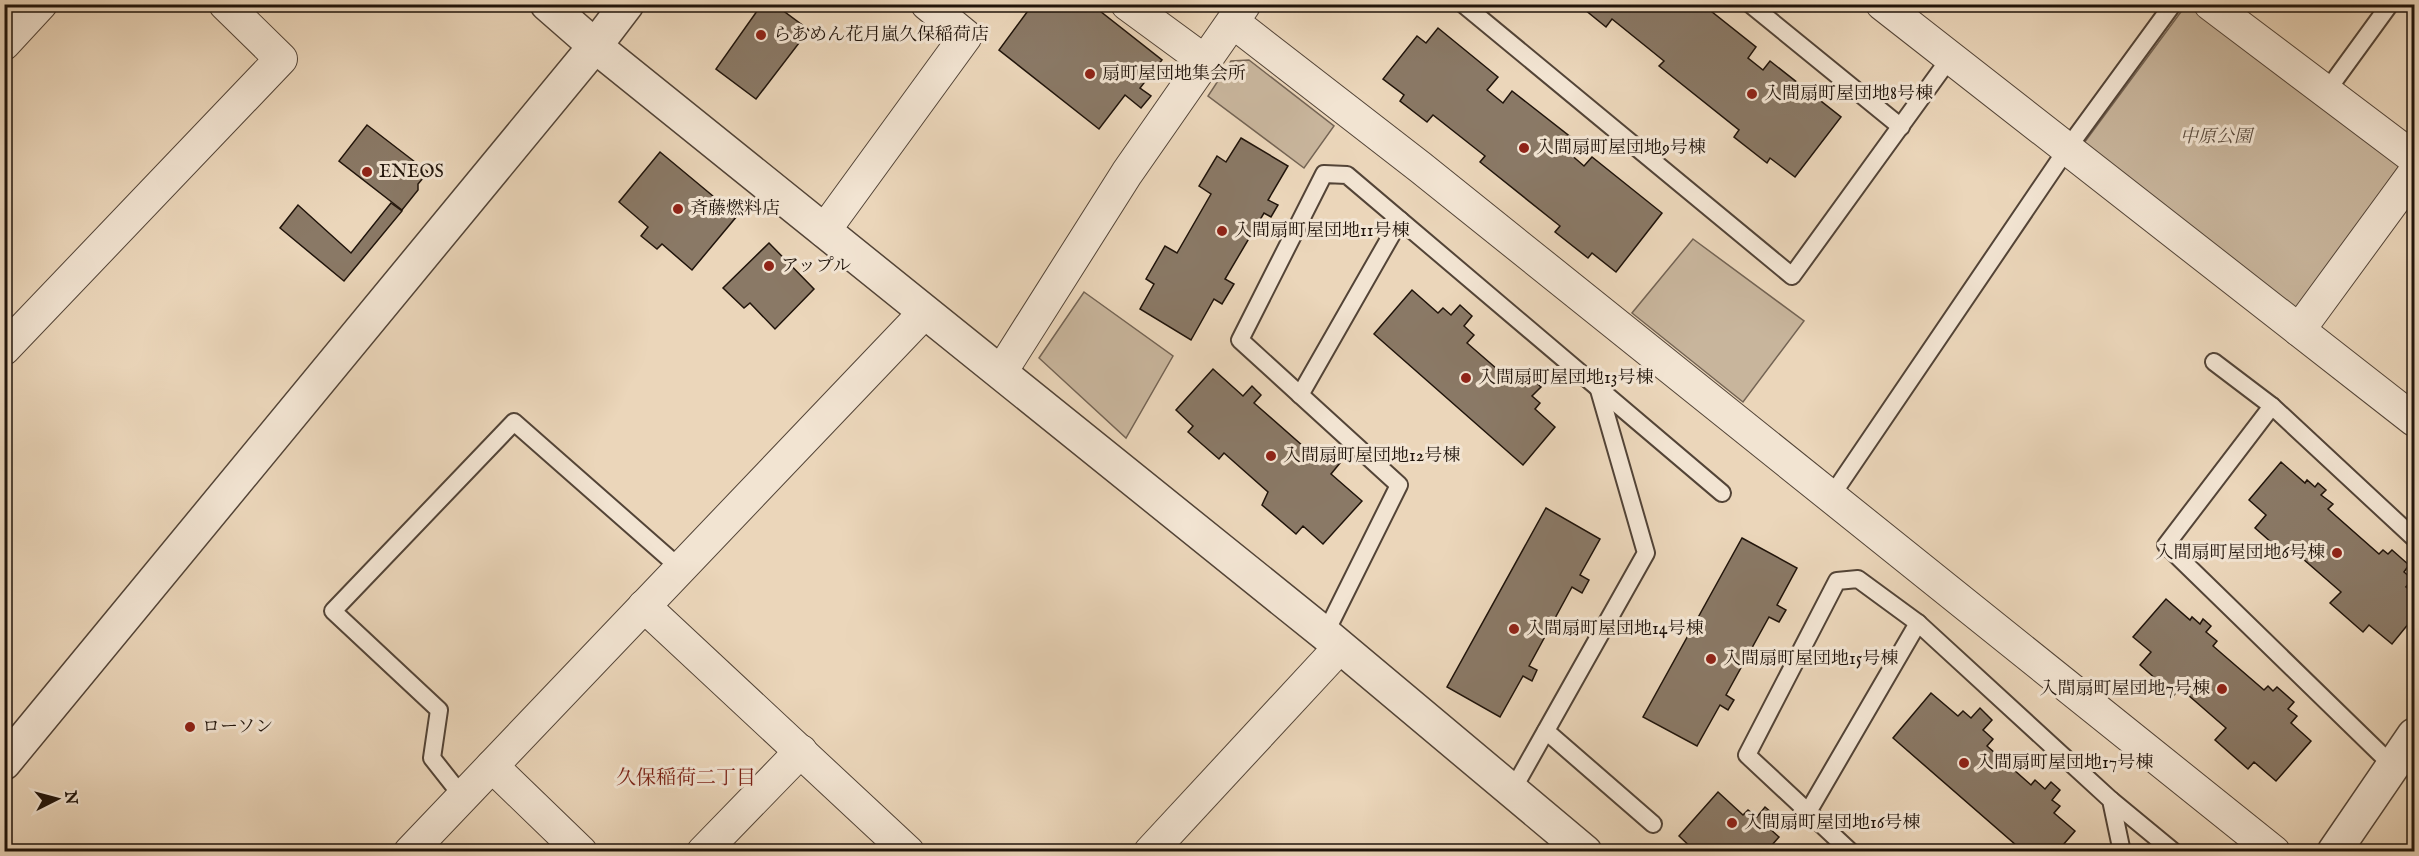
<svg xmlns="http://www.w3.org/2000/svg" width="2419" height="856" font-family="'IM FELL English','Noto Serif JP',serif">
  <style>
    .green { fill: #c8b59c; stroke: #746454; stroke-width: 1.5 }
    .building { fill: #8a7966; stroke: #20140b; stroke-width: 1.5 }
    .lines { fill: none; stroke-linecap: round; stroke-linejoin: round }
    .service-casing { stroke: #534437; stroke-width: 20 }
    .minor-casing { stroke: #534437; stroke-width: 34 }
    .tertiary-casing { stroke: #534437; stroke-width: 36 }
    .service { stroke: #f2e4d2; stroke-width: 16 }
    .minor { stroke: #f2e4d2; stroke-width: 32 }
    .tertiary { stroke: #f2e4d2; stroke-width: 33 }
    .poi-dot { fill: #8f2418; stroke: #f2e4d2; stroke-width: 2 }
    .labels { text-anchor: middle; dominant-baseline: central; stroke-width: 6; stroke-linejoin: round; paint-order: stroke }
    .poi-label { font-size: 18px; fill: #20140b; stroke: #f2e4d2; text-anchor: start }
    .park-label { font-size: 18px; font-style: italic; fill: #5b4c3e; stroke: #f2e4d2 }
    .neighbourhood-label { font-size: 20px; fill: #7a1f14; stroke: #f2e4d2 }
  </style>
  <rect width="100%" height="100%" fill="#ebd6ba"/>
  <filter id="stains"><feTurbulence type="fractalNoise" baseFrequency=".00333" numOctaves="4"/><feColorMatrix values="0 0 0 0 .2 0 0 0 0 .09 0 0 0 0 .02 0 0 0 .5 -.17"/></filter>
  <radialGradient id="worn" r=".72"><stop offset=".6" stop-color="#630" stop-opacity="0"/><stop offset="1" stop-color="#630" stop-opacity=".3"/></radialGradient>
  <g class="green">
    <polygon points="2186,5 2194,5 2399,166 2297,312 2081,147"/>
    <polygon points="1249,60 1334,126 1304,168 1208,96 1231,61"/>
    <polygon points="1693,239 1804,321 1743,402 1632,313"/>
    <polygon points="1084,292 1173,356 1126,438 1039,358"/>
  </g>
  <g class="building">
    <polygon points="762,4 774,4 809,30 756,99 716,69"/>
    <polygon points="1033,4 1091,4 1162,60 1140,88 1151,96 1141,108 1125,95 1099,129 999,50"/>
    <polygon points="1678,4 1681,8 1684,4 1702,4 1756,47 1748,58 1763,70 1770,61 1841,117 1795,177 1770,158 1767,163 1734,137 1739,130 1659,66 1664,61 1612,19 1606,27 1579,5"/>
    <polygon points="1438,28 1498,77 1487,90 1503,103 1512,91 1577,142 1569,153 1584,166 1592,157 1662,213 1616,272 1592,253 1588,258 1555,232 1560,226 1480,162 1485,156 1433,115 1427,122 1400,101 1404,95 1383,79 1417,36 1426,43"/>
    <polygon points="367,125 428,172 418,184 418,190 402,210 339,161"/>
    <polygon points="1241,138 1288,166 1268,200 1278,205 1271,217 1264,213 1225,279 1234,284 1222,304 1214,299 1191,340 1140,309 1154,284 1146,279 1165,246 1177,253 1211,194 1199,186 1217,156 1226,162"/>
    <polygon points="660,152 737,216 692,270 662,244 657,249 641,236 648,227 619,202"/>
    <polygon points="391,203 402,211 344,281 280,228 298,205 351,253"/>
    <polygon points="769,243 814,289 775,329 750,303 744,308 723,288"/>
    <polygon points="1412,290 1438,313 1443,308 1451,315 1460,305 1472,316 1464,326 1474,335 1467,343 1512,382 1516,377 1525,386 1531,378 1541,387 1532,396 1540,403 1535,409 1555,427 1523,465 1374,334"/>
    <polygon points="1213,369 1243,396 1252,386 1261,395 1254,403 1320,461 1328,452 1340,463 1331,474 1362,501 1323,544 1303,526 1296,534 1262,505 1268,492 1224,453 1219,459 1188,432 1193,426 1176,410"/>
    <polygon points="2281,462 2305,483 2307,480 2315,487 2318,483 2326,490 2321,495 2333,504 2328,509 2379,554 2383,550 2388,554 2392,550 2409,565 2404,572 2412,579 2406,587 2414,594 2414,617 2392,644 2369,625 2363,632 2330,603 2341,592 2295,552 2289,558 2255,528 2266,515 2249,500"/>
    <polygon points="1546,508 1600,539 1580,575 1589,580 1582,593 1572,587 1529,666 1537,670 1532,681 1523,676 1500,717 1447,687"/>
    <polygon points="1742,538 1797,568 1777,605 1786,610 1779,622 1769,617 1726,695 1734,700 1728,710 1720,705 1697,746 1643,717"/>
    <polygon points="2166,599 2190,620 2192,617 2200,624 2203,619 2211,626 2206,632 2217,641 2213,646 2264,690 2268,686 2273,691 2277,687 2294,702 2288,709 2297,716 2291,723 2311,741 2276,781 2254,762 2248,769 2215,740 2226,728 2180,688 2174,695 2140,665 2151,652 2133,637"/>
    <polygon points="1931,693 1958,716 1963,711 1971,718 1980,708 1992,720 1983,730 1993,739 1987,746 2031,785 2035,780 2045,789 2051,782 2060,790 2052,800 2060,806 2054,813 2075,831 2057,852 2024,852 1893,738"/>
    <polygon points="1718,792 1743,815 1748,810 1757,817 1765,807 1778,818 1769,828 1779,837 1772,845 1780,852 1696,852 1679,836"/>
  </g>
  <g class="lines">
    <g class="service-casing">
      <g id="service">
        <polyline points="1463,4 1792,276 1950,58"/>
        <polyline points="1750,4 1901,127"/>
        <polyline points="2326,92 2390,4"/>
        <polyline points="2214,362 2272,406 2414,538"/>
        <polyline points="1300,395 1400,220"/>
        <polyline points="2272,406 2166,545 2393,766"/>
        <polyline points="1832,495 2067,149 2173,4"/>
        <polyline points="1325,634 1399,485 1240,340 1324,174 1347,175 1722,493"/>
        <polyline points="1546,731 1653,824"/>
        <polyline points="1512,791 1646,553 1599,390"/>
        <polyline points="462,796 432,758 439,710 333,611 514,422 680,568"/>
        <polyline points="2111,800 2174,852"/>
        <polyline points="1808,812 1918,623"/>
        <polyline points="1851,852 1747,755 1837,581 1858,579 1918,623 2111,800 2122,852"/>
      </g>
    </g>
    <g class="minor-casing">
      <g id="minor">
        <polyline points="1127,4 1206,62"/>
        <polyline points="1882,4 2414,420"/>
        <polyline points="2210,4 2414,158"/>
        <polyline points="1233,22 1420,167 2274,852"/>
        <polyline points="4,44 41,4"/>
        <polyline points="824,231 966,36 927,4"/>
        <polyline points="2299,330 2414,173"/>
        <polyline points="4,349 281,59 225,4"/>
        <polyline points="1001,372 1127,173 1244,5"/>
        <polyline points="644,606 908,852"/>
        <polyline points="492,766 581,852"/>
        <polyline points="410,852 925,312"/>
        <polyline points="703,852 801,751"/>
        <polyline points="1150,852 1340,647"/>
      </g>
    </g>
    <g class="tertiary-casing">
      <g id="tertiary">
        <polyline points="547,4 595,46 1325,634 1585,852"/>
        <polyline points="4,763 595,46 627,4"/>
        <polyline points="2334,852 2414,735"/>
      </g>
    </g>
    <use href="#service" class="service"/>
    <use href="#minor" class="minor"/>
    <use href="#tertiary" class="tertiary"/>
  </g>
  <g class="poi-dot">
    <circle cx="761" cy="35" r="6"/>
    <circle cx="1090" cy="74" r="6"/>
    <circle cx="1752" cy="94" r="6"/>
    <circle cx="1524" cy="148" r="6"/>
    <circle cx="367" cy="172" r="6"/>
    <circle cx="678" cy="209" r="6"/>
    <circle cx="1222" cy="231" r="6"/>
    <circle cx="769" cy="266" r="6"/>
    <circle cx="1466" cy="378" r="6"/>
    <circle cx="1271" cy="456" r="6"/>
    <circle cx="2337" cy="553" r="6"/>
    <circle cx="1514" cy="629" r="6"/>
    <circle cx="1711" cy="659" r="6"/>
    <circle cx="2222" cy="689" r="6"/>
    <circle cx="190" cy="727" r="6"/>
    <circle cx="1964" cy="763" r="6"/>
    <circle cx="1732" cy="823" r="6"/>
  </g>
  <g class="labels">
    <g class="poi-label">
      <text x="773" y="35">らあめん花月嵐久保稲荷店</text>
      <text x="1102" y="74">扇町屋団地集会所</text>
      <text x="1764" y="94">入間扇町屋団地8号棟</text>
      <text x="1536" y="148">入間扇町屋団地9号棟</text>
      <text x="379" y="172">ENEOS</text>
      <text x="690" y="209">斉藤燃料店</text>
      <text x="1234" y="231">入間扇町屋団地11号棟</text>
      <text x="781" y="266">アップル</text>
      <text x="1478" y="378">入間扇町屋団地13号棟</text>
      <text x="1283" y="456">入間扇町屋団地12号棟</text>
      <text x="2325" y="553" text-anchor="end">入間扇町屋団地6号棟</text>
      <text x="1526" y="629">入間扇町屋団地14号棟</text>
      <text x="1723" y="659">入間扇町屋団地15号棟</text>
      <text x="2210" y="689" text-anchor="end">入間扇町屋団地7号棟</text>
      <text x="202" y="727">ローソン</text>
      <text x="1976" y="763">入間扇町屋団地17号棟</text>
      <text x="1744" y="823">入間扇町屋団地16号棟</text>
    </g>
    <g class="park-label">
      <text x="2216" y="137">中原公園</text>
    </g>
    <g class="neighbourhood-label">
      <text x="686" y="778">久保稲荷二丁目</text>
    </g>
  </g>
  <rect width="2419" height="856" fill="none" stroke="#ebd6ba" stroke-width="24"/>
  <rect x="6" y="6" width="2407" height="844" fill="none" stroke="#20140b" stroke-width="3"/>
  <rect x="12" y="12" width="2395" height="832" fill="none" stroke="#20140b" stroke-width="1.5"/>
  <g transform="translate(57 799) rotate(84)" stroke="#f2e4d2" stroke-width="4.5" paint-order="stroke">
  <path d="M0-4.5L10 22L0 15L-10 22Z" fill="#20140b"/>
  <text y="-9" font-size="16" font-weight="bold" text-anchor="middle" fill="#20140b">N</text>
  </g>
  <rect width="100%" height="100%" filter="url(#stains)"/>
  <rect width="100%" height="100%" fill="url(#worn)"/>
</svg>
